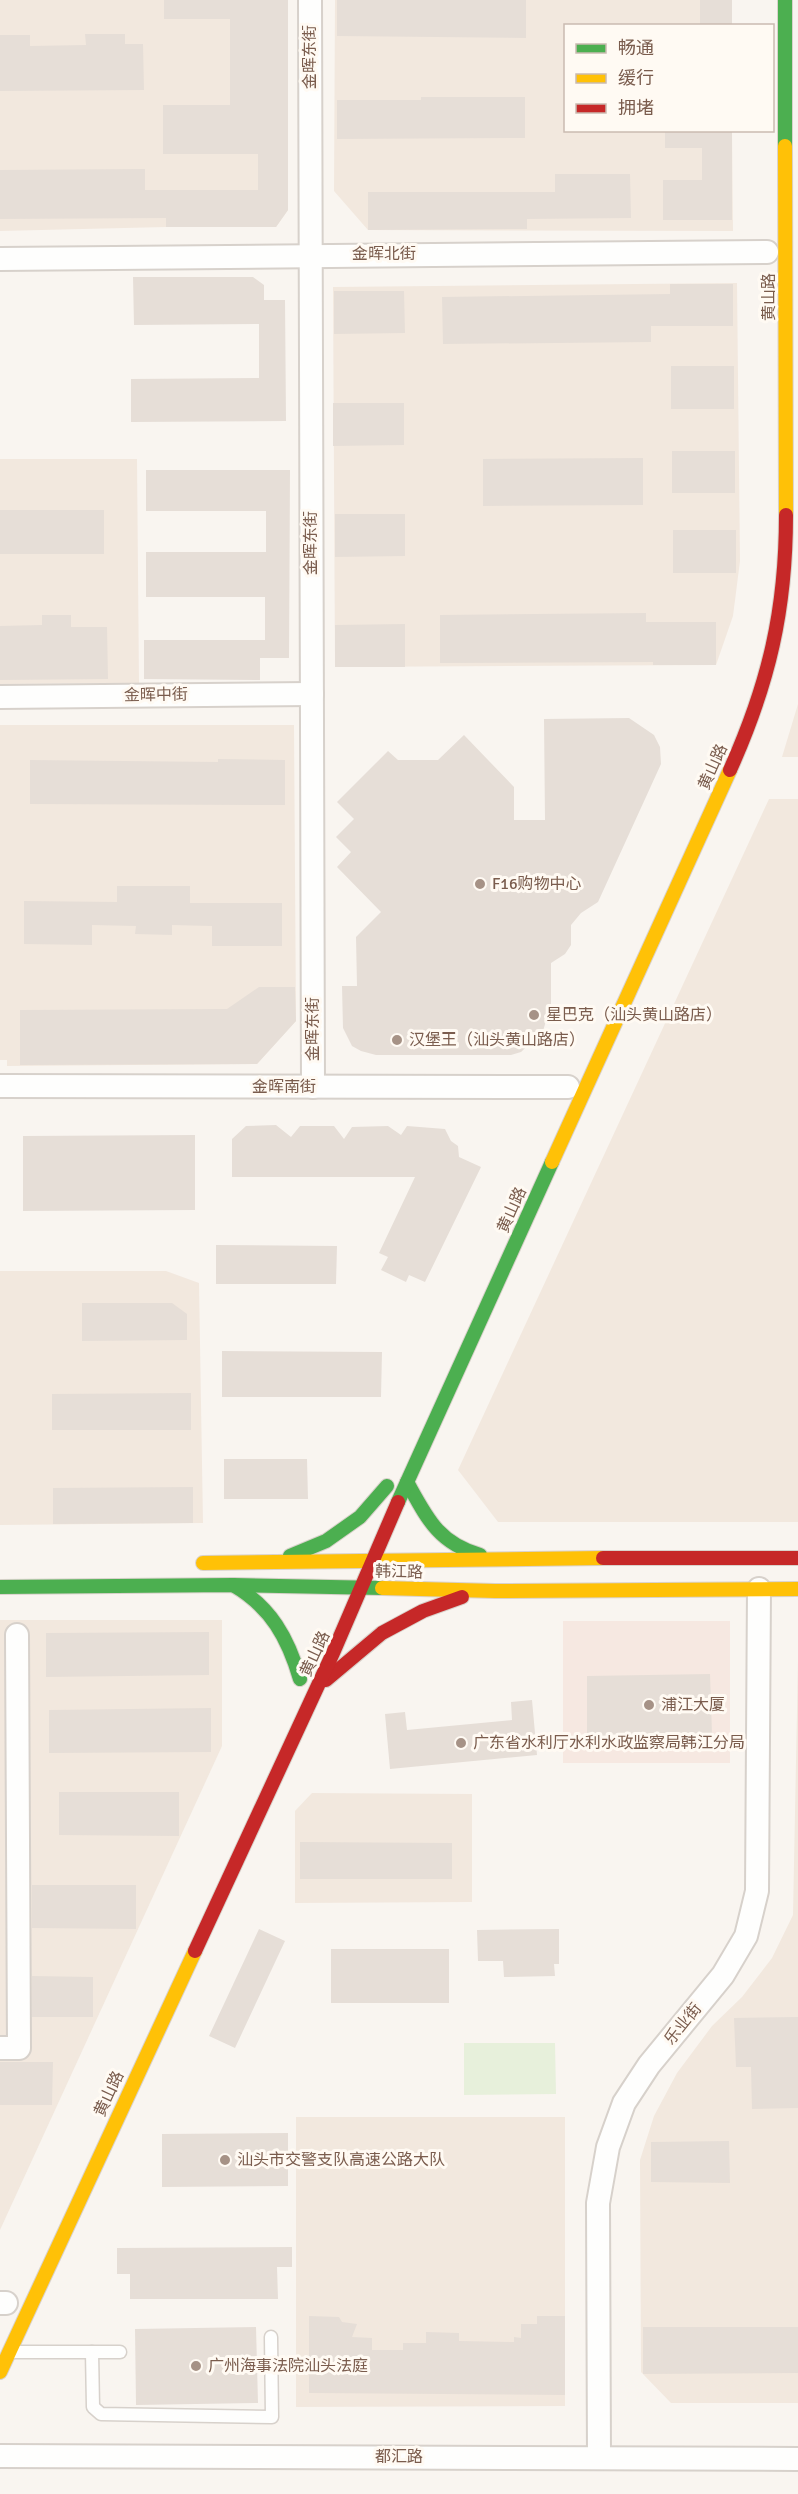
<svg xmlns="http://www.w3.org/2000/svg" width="798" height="2494" font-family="Signika,'Noto Sans SC',sans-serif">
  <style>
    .residential { fill: #f2e8de }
    .commercial { fill: #f6e8e1 }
    .green { fill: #e7f0db }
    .building { fill: #e6ded7 }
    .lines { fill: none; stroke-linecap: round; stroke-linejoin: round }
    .lane-casing { stroke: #d7d1cb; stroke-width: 15 }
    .street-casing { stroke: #d7d1cb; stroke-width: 26 }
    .fast-casing { stroke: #d9d2cb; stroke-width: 16 }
    .slow-casing { stroke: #d9d2cb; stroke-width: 16 }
    .jam-casing { stroke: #d9d2cb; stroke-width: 16 }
    .lane { stroke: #fefefd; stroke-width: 12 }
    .street { stroke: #fefefd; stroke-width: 22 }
    .fast { stroke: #4caf50; stroke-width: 14 }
    .slow { stroke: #ffc107; stroke-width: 14 }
    .jam { stroke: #c62828; stroke-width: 14 }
    .poi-dot { fill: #a69286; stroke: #fffaf3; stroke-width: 2 }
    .labels { text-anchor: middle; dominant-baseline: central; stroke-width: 6; stroke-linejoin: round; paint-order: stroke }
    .street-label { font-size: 16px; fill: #7a5c4d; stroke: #fffaf3 }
    .poi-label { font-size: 16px; fill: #7a5c4d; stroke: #fffaf3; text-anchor: start }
  </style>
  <rect width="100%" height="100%" fill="#f9f5f0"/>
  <g class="residential">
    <polygon points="0,0 288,0 288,210 276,227 166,227 0,231"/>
    <polygon points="335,0 732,0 732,25 566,26 566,130 732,131 733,231 368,230 334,191"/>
    <polygon points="737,283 740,561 733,616 716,665 335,667 333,287"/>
    <polygon points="0,459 137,459 139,683 0,684"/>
    <polygon points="798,704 798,757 782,757"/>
    <polygon points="0,725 294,725 296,1021 257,1064 7,1066 7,1060 0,1060"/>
    <polygon points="769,799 798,799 798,1522 498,1522 458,1470"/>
    <polygon points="0,1271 166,1271 199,1283 203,1523 0,1525"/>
    <polygon points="0,1620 222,1620 222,1746 0,2230"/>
    <polygon points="798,1660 798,2403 671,2403 641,2372 640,2160 654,2116 677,2073 712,2026 742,1997 772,1958 793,1915"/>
    <polygon points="312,1793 472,1794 472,1902 295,1903 295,1811"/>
    <polygon points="296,2117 565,2117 565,2406 296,2407"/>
  </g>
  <rect class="commercial" x="563" y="1621" width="167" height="142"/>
  <polygon class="green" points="464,2043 555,2043 556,2094 464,2095"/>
  <g class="building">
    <polygon points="164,0 288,0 288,210 276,227 166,227 166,218 0,219 0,170 145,169 145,190 258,190 258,154 163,154 163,105 230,105 230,19 164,19"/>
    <polygon points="337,0 526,0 526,38 337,36"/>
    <rect x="700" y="0" width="32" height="26"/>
    <polygon points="85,34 125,34 125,44 143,44 144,90 0,91 0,35 30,35 30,46 86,45"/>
    <polygon points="421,97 525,97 525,138 337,139 337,100 421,100"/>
    <polygon points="665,130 732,130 732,220 663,220 663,180 702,180 702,148 665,148"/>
    <polygon points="555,174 630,174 631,218 527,219 527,229 368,230 368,192 555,192"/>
    <polygon points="133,277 253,277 264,285 264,300 285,300 286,421 131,422 131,379 259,378 259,324 134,325"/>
    <polygon points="670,284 733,284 733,326 651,326 651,342 443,344 442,297 670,294"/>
    <polygon points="334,291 404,291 405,333 334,334"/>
    <rect x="671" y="366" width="63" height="43"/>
    <polygon points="333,403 404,403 404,445 333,446"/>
    <rect x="672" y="451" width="63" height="42"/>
    <polygon points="643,458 643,505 483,506 483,459"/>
    <polygon points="146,470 290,470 289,658 260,658 260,680 144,679 144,640 265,640 265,597 146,597 146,552 266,552 266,511 146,511"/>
    <rect x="0" y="510" width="104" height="44"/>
    <polygon points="335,514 405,514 405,556 335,557"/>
    <rect x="673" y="530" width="63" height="43"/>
    <polygon points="646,613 646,622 716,622 716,665 653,665 653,662 440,663 440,615"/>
    <polygon points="42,615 71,615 71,627 107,627 108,679 0,680 0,626 42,625"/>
    <polygon points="405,624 405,667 335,667 335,625"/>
    <polygon points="629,718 654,735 660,747 661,764 598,902 581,913 571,925 571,945 565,954 551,963 551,1004 543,1031 521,1052 511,1055 376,1055 361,1051 352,1046 343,1028 342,986 357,986 356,937 381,912 337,867 351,852 336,837 354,819 337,802 388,751 398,760 438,760 464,735 514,787 514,820 545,820 544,719"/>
    <polygon points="218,759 285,760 285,805 30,804 30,760 218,762"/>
    <polygon points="117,886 190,886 190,903 282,903 282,946 212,946 212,926 172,925 172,935 135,934 136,926 92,925 92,945 24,944 24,901 117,902"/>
    <polygon points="259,987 295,987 296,1021 257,1064 20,1065 20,1010 227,1009"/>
    <polygon points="276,1125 291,1137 300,1126 334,1126 344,1139 352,1127 388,1126 401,1135 407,1126 445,1129 451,1141 458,1146 459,1157 481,1167 425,1282 409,1275 406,1282 381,1270 388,1257 379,1253 415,1177 232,1177 232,1139 246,1126"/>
    <polygon points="195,1135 195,1210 23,1211 23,1136"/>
    <polygon points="216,1245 337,1246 336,1284 216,1284"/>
    <polygon points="82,1303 172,1303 187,1314 187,1340 82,1341"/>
    <polygon points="222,1351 382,1352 381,1397 222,1397"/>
    <polygon points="191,1393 191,1430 52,1430 52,1394"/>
    <polygon points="224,1459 307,1459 308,1499 224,1499"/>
    <polygon points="193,1487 193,1523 53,1524 53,1488"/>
    <polygon points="209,1632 209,1675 46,1677 46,1633"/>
    <polygon points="710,1674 712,1734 587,1736 587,1676"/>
    <polygon points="532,1700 537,1755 390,1769 385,1714 405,1712 407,1730 512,1720 511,1702"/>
    <polygon points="211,1708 211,1752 49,1753 49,1710"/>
    <polygon points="59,1792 179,1792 179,1836 59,1835"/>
    <polygon points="300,1842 452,1843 452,1879 300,1879"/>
    <polygon points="32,1885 136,1885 136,1929 32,1928"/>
    <polygon points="259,1929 285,1941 235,2048 209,2036"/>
    <polygon points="559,1929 559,1964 554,1964 555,1976 504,1977 503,1961 478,1961 477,1930"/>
    <rect x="331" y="1949" width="118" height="54"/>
    <polygon points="32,1976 93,1977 93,2017 32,2017"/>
    <polygon points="798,2017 798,2108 752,2109 751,2067 736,2067 734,2018"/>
    <polygon points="0,2062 53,2062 52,2105 0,2105"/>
    <polygon points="288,2133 288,2186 162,2187 162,2134"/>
    <polygon points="729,2141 730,2183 651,2182 651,2142"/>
    <polygon points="292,2247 292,2267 277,2267 278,2299 130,2299 130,2274 117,2274 117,2248"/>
    <polygon points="309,2316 339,2317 342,2322 357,2324 352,2337 372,2338 372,2350 403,2350 403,2343 426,2343 426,2332 459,2333 459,2341 514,2342 514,2337 521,2338 521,2324 537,2324 537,2316 565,2316 565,2395 309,2393"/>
    <polygon points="256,2327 258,2403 136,2405 135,2329"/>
    <polygon points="643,2327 798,2327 798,2373 643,2374"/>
  </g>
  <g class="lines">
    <g class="lane-casing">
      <g id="lane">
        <polyline points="12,2352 120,2352"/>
        <polyline points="92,2352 93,2407 101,2414 272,2417 271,2337"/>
      </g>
    </g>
    <g class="street-casing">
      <g id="street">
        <polyline points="310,0 313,1087"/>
        <polyline points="0,259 767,252"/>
        <polyline points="0,697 312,694"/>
        <polyline points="0,1086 568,1087"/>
        <polyline points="0,2048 19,2048 17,1635"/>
        <polyline points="0,2303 6,2303"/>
        <polyline points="0,2456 798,2459"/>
        <polyline points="599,2458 598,2203 608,2147 624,2103 649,2065 723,1975 746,1936 757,1891 759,1589"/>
      </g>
    </g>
    <g class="fast-casing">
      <g id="fast">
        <polyline points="785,0 785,146"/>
        <path d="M407,1482C427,1518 438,1543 480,1555"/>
        <polyline points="398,1502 552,1162"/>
        <polyline points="290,1556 326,1541 360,1517 387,1486"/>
        <path d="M233,1585C271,1607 288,1638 300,1679"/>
        <polyline points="0,1587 233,1585 382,1588"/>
      </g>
    </g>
    <g class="slow-casing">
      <g id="slow">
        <polyline points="785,146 786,515"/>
        <polyline points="552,1162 730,770"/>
        <polyline points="203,1563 603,1558"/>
        <polyline points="382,1588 495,1591 798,1589"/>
        <polyline points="0,2372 195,1951"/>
      </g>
    </g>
    <g class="jam-casing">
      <g id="jam">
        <path d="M730,770C769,683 786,610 786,515"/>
        <polyline points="603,1558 798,1558"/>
        <polyline points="326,1680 382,1633 423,1611 462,1597"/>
        <polyline points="195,1951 333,1653 398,1502"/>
      </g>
    </g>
    <use href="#lane" class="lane"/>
    <use href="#street" class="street"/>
    <use href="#fast" class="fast"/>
    <use href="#slow" class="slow"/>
    <use href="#jam" class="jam"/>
  </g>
  <g class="poi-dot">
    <circle cx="480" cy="884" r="6"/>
    <circle cx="534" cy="1015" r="6"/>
    <circle cx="397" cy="1040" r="6"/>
    <circle cx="649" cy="1705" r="6"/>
    <circle cx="461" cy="1743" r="6"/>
    <circle cx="225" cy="2160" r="6"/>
    <circle cx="196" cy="2366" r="6"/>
  </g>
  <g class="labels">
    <g class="street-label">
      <text transform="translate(310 57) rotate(-90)">金晖东街</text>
      <text x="384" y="254">金晖北街</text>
      <text transform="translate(769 297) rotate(-90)">黄山路</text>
      <text transform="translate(311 543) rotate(-90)">金晖东街</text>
      <text transform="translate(156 695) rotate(-1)">金晖中街</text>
      <text transform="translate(713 767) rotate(-66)">黄山路</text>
      <text transform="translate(313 1029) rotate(-90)">金晖东街</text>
      <text x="284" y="1087">金晖南街</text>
      <text transform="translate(512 1210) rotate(-66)">黄山路</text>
      <text transform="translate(399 1572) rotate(1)">韩江路</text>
      <text transform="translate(315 1654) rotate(-65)">黄山路</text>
      <text transform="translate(683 2024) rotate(-51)">乐业街</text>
      <text transform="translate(109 2094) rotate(-65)">黄山路</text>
      <text x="399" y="2457">都汇路</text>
    </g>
    <g class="poi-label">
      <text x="492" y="884">F16购物中心</text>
      <text x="546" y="1015">星巴克（汕头黄山路店）</text>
      <text x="409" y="1040">汉堡王（汕头黄山路店）</text>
      <text x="661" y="1705">浦江大厦</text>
      <text x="473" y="1743">广东省水利厅水利水政监察局韩江分局</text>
      <text x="237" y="2160">汕头市交警支队高速公路大队</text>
      <text x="208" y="2366">广州海事法院汕头法庭</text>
    </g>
  </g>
  <rect x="564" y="24" width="210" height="108" fill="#fffaf3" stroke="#cabbb1" stroke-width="1.5"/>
  <rect x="576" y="44" width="30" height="9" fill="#4caf50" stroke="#cabbb1" stroke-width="1.5"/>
  <text x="618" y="54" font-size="18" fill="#7a5c4d">畅通</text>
  <rect x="576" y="74" width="30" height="9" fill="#ffc107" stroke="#cabbb1" stroke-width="1.5"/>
  <text x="618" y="84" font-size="18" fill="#7a5c4d">缓行</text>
  <rect x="576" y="104" width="30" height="9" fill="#c62828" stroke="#cabbb1" stroke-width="1.5"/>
  <text x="618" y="114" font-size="18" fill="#7a5c4d">拥堵</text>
</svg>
